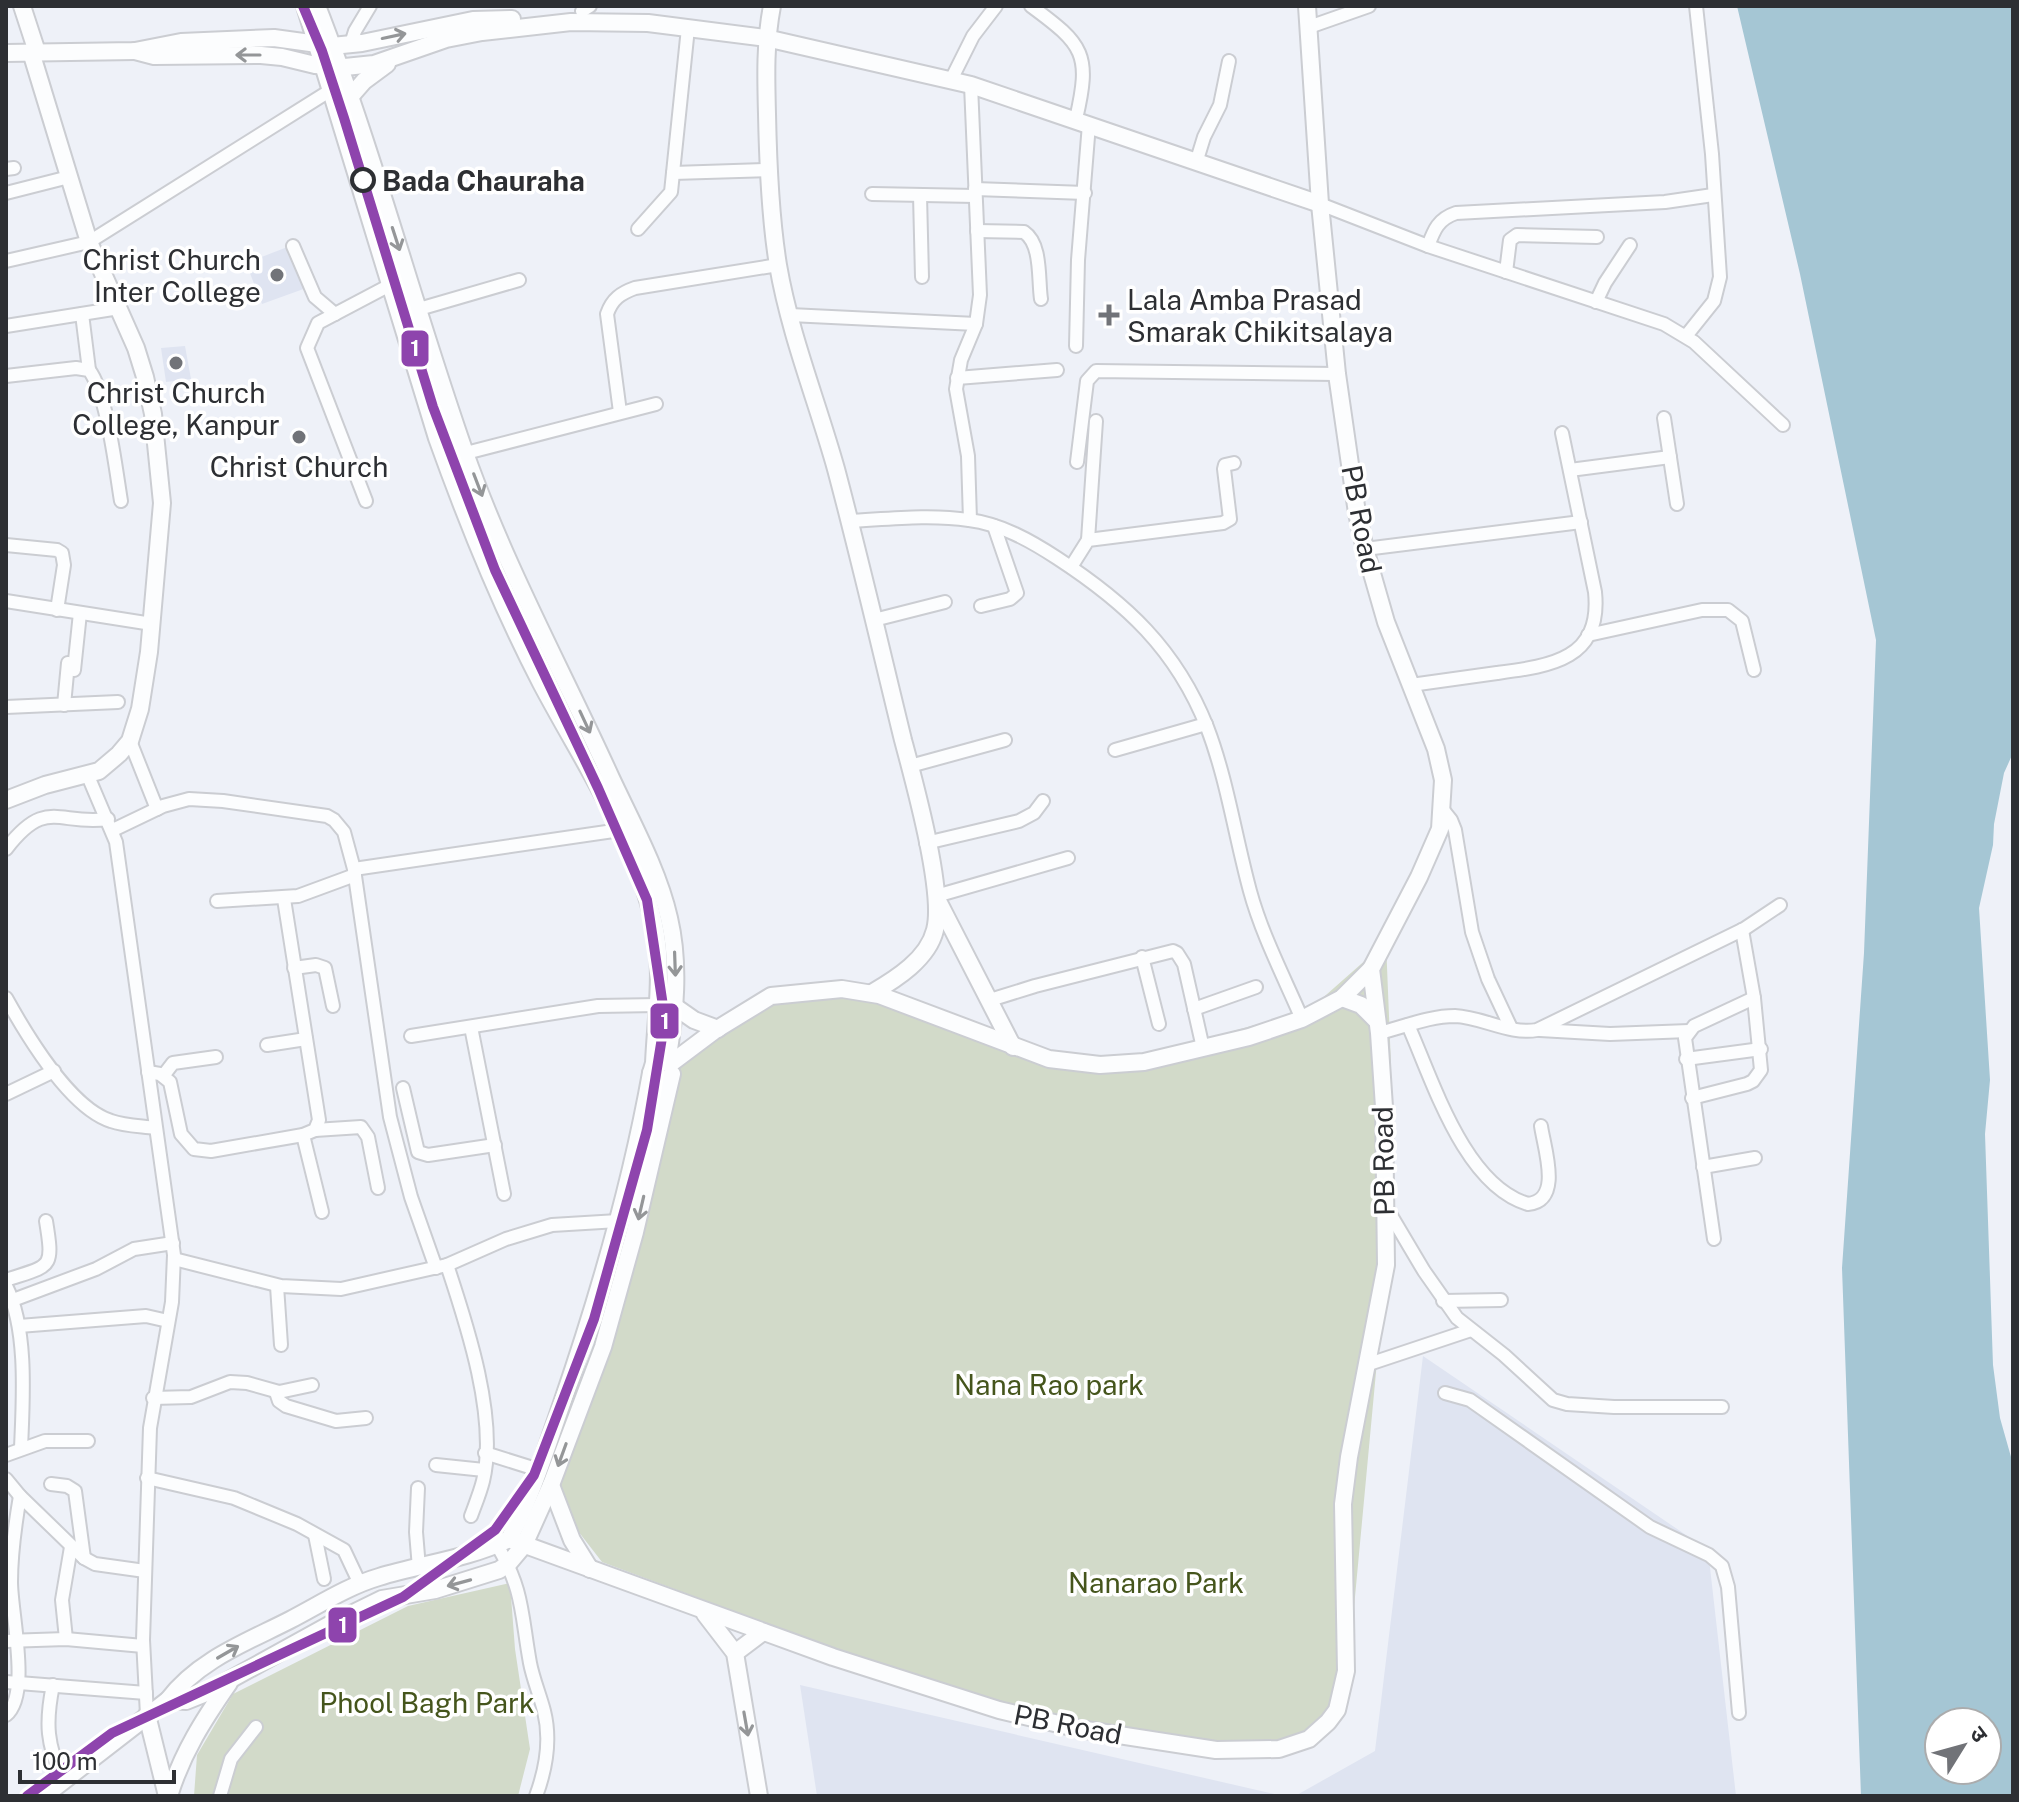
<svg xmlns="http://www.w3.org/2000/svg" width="2019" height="1802" font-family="'Public Sans','Noto Sans Devanagari',sans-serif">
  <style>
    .built { fill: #dfe4f1 }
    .green { fill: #d2dac9 }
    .water { fill: #a5c6d4; fill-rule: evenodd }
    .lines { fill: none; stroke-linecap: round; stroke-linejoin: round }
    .street-casing { stroke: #cbcdd2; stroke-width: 16 }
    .secondary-casing { stroke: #cbcdd2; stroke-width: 20 }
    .street { stroke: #fcfdfe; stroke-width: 12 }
    .secondary { stroke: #fcfdfe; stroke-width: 16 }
    .metro-1-casing { stroke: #fff; stroke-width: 16 }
    .metro-1 { stroke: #8e44ad; stroke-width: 10 }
    .oneway { stroke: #949698 }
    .stop-dot { fill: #fff; stroke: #2d2f33; stroke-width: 4 }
    .poi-dot { fill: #717378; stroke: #fff; stroke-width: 3 }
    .labels { text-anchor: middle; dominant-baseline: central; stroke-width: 7; stroke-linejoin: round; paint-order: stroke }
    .stop-label { font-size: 28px; font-weight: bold; fill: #2d2f33; stroke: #fff; text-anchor: start }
    .poi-label { font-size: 28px; fill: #2d2f33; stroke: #fff }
    .street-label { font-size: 28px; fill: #2d2f33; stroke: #fff }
    .park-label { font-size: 28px; fill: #45551c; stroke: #fff }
    .line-badge { stroke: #fff; stroke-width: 3 }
    .badge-label { font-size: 22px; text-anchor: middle; font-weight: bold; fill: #fff }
  </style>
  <rect width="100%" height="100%" fill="#eef1f8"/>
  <g class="built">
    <polygon points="290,246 309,287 262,304 246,263"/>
    <polygon points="185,346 191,379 166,382 161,348"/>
    <polygon points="1423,1356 1708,1550 1736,1796 1295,1796 1375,1751"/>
    <polygon points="800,1685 1283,1796 817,1796"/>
  </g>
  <g class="green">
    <polygon points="1386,942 1391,1065 1382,1308 1346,1693 1303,1747 1186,1749 1004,1712 602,1562 571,1522 559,1485 674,1068 719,1029 784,994 848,990 1013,1048 1122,1062 1309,1010"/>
    <polygon points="510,1583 515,1649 530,1749 518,1796 194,1796 197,1755 233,1694 408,1606"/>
  </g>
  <path class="water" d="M1737,6H2013V753L2004,773L1994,824L1993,845L1979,908L1990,1080L1985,1134L1993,1365L2000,1418L2013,1464V1796H1861L1842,1268L1864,953L1876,640L1800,274ZM1939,1722H1987V1770H1939Z"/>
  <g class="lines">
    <g class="street-casing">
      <g id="street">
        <path d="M1031,6C1084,45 1091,54 1076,119"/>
        <polyline points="582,11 590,6"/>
        <polyline points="1309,27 1369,6"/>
        <polyline points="351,44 355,31 370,6"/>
        <polyline points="951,80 973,36 996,6"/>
        <polyline points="1196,163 1204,137 1220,105 1229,61"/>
        <polyline points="6,169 14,168"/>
        <polyline points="673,173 768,170"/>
        <polyline points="975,189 1085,193"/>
        <polyline points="6,193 69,177"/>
        <polyline points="872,194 975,196"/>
        <polyline points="920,195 922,277"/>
        <polyline points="1320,204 1428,246 1664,324 1694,342 1783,425"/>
        <polyline points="638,229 671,192 688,28"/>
        <path d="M977,231L1024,232C1042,244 1038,279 1041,299"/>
        <polyline points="293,246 315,297 335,314"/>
        <path d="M1428,246C1434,230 1438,219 1456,213L1665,202L1713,195"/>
        <polyline points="6,261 89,242 331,90"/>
        <polyline points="1506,272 1510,240 1517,235 1597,237"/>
        <polyline points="1596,302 1605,283 1630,245"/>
        <polyline points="419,309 519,280"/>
        <polyline points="82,314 89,370"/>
        <polyline points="790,315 976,324 980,295 971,85"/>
        <polyline points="6,326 119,308"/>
        <polyline points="1686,336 1714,301 1720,277 1712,154 1696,6"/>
        <polyline points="1076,346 1078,260 1089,124"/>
        <path d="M6,376L76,368L89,370C107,393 116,471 121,501"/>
        <polyline points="957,378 1057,370"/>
        <path d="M620,412L607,314C612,299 621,293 635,288L778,265"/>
        <polyline points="1664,418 1677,504"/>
        <polyline points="466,453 656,404"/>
        <polyline points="1077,462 1087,381 1096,371 1337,374"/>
        <polyline points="1570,470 1670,457"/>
        <polyline points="366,501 307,348 318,323 390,285"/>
        <polyline points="970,520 968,456 956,389 961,360 976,324"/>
        <path d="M849,521C888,519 930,514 969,520C1001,524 1031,541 1057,558C1126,603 1176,649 1207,727C1227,779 1235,836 1250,891C1262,935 1284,977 1302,1019"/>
        <polyline points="1088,540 1096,421"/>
        <polyline points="6,545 57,550 62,553 64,565 57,610"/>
        <polyline points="1365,549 1581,522"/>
        <polyline points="1071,567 1088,540 1223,523 1230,519 1224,469 1225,465 1234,463"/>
        <polyline points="6,601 152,624"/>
        <polyline points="981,606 1010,599 1017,593 994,526"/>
        <polyline points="874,620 945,602"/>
        <polyline points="1588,635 1702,610 1728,610 1742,621 1754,670"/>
        <polyline points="74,670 80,613"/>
        <path d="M1411,685C1440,681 1468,677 1497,673C1550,666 1602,660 1595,592L1562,433"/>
        <polyline points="64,705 68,663"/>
        <polyline points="6,707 118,702"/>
        <polyline points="130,741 157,809"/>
        <polyline points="1115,750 1206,724"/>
        <polyline points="910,766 1005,740"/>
        <polyline points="88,776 116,842 174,1255 172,1302 150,1428 143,1640 147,1715"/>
        <polyline points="1443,810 1451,820 1455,830 1472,932 1488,979 1511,1028"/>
        <polyline points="113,830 163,806 189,799 223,801 327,816 334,820 344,832 354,869 390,1117 411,1197 436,1268"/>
        <polyline points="926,843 1019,821 1034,813 1043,801"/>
        <path d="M6,849C47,796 58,826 108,819"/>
        <polyline points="354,869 627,829"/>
        <polyline points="936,896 1068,858"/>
        <polyline points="217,901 298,896 355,875"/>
        <polyline points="1142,957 1159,1024"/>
        <polyline points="294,968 316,965 325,968 333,1006"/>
        <path d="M6,998C26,1034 70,1108 111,1121C125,1126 141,1126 155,1128"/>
        <polyline points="990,1000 1035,986 1173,951 1177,953 1184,964 1203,1048"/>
        <polyline points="1194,1009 1256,987"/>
        <path d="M1408,1025C1433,1081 1464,1185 1528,1204C1563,1201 1544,1148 1541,1126"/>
        <polyline points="471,1027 504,1194"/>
        <polyline points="1540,1030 1610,1034 1689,1031"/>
        <path d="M1379,1033C1404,1027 1429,1016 1455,1016C1482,1017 1510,1035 1537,1030L1744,929L1780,905"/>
        <polyline points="411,1036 598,1006 657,1005"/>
        <polyline points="267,1045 306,1039"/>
        <polyline points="1686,1059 1761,1049"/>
        <polyline points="148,1072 160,1074 170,1082 181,1134 194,1149 211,1151 303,1135 315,1130 319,1120 284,899"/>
        <polyline points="163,1076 173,1063 216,1057"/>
        <polyline points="403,1088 418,1152 428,1155 495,1145"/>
        <polyline points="6,1094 54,1071"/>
        <polyline points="1692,1098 1747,1084 1753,1081 1761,1070 1754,998 1742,930"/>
        <polyline points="315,1130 361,1127 368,1137 378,1188"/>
        <polyline points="303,1135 322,1212"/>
        <polyline points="1703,1167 1755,1158"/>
        <polyline points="1386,1207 1424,1271 1457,1318 1504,1355 1553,1400 1567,1404 1614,1407 1722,1407"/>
        <polyline points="1714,1239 1685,1038 1694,1026 1754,998"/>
        <polyline points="174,1259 281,1286 341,1289 447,1265 506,1239 552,1225 618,1221"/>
        <path d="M447,1265C467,1325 498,1419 483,1481C480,1493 475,1505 471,1516"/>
        <path d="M6,1280C51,1265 54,1270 46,1221"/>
        <path d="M6,1286C28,1329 23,1400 21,1448"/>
        <polyline points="277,1286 281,1345"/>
        <polyline points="13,1300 96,1269 134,1249 173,1243"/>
        <polyline points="1443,1301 1501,1300"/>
        <polyline points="19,1326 146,1316 168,1321"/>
        <polyline points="1366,1365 1471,1330"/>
        <polyline points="276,1392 279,1401 286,1406 336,1421 366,1418"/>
        <polyline points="1445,1393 1470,1400 1650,1527 1709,1555 1722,1566 1728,1587 1739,1713"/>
        <polyline points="153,1398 191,1397 230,1382 247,1383 279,1392 312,1385"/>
        <polyline points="485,1453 539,1470"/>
        <polyline points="6,1455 45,1441 88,1441"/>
        <polyline points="436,1465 484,1470"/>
        <polyline points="147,1478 234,1498 297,1524 344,1550 360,1584"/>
        <polyline points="6,1479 20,1496"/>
        <polyline points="51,1484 67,1486 75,1491 84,1558"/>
        <polyline points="418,1488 416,1532 419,1568"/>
        <polyline points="315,1535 324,1579"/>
        <path d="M497,1545C524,1591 521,1614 530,1663C533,1679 540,1695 544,1711C551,1739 546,1769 536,1796"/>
        <polyline points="66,1639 62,1600 71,1547"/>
        <polyline points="6,1641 66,1639 143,1646"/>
        <polyline points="6,1682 146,1693"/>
        <path d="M53,1685C45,1724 47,1744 63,1781"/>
        <path d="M6,1715C31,1695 11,1613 11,1582C11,1553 15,1525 20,1496L84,1558L95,1564L145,1571"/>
        <polyline points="220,1796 231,1759 256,1727"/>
      </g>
    </g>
    <g class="secondary-casing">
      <g id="secondary">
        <polyline points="22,6 37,52"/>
        <path d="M305,6L437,438C467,522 500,604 541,683C582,761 636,838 654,924C664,968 656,1018 654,1063L651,1073L658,1081H665L670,1077"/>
        <path d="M317,6C374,152 413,305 465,453C505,566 562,670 611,778C632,823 658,870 669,918C680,965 675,1014 667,1062"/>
        <path d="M772,6C765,42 766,77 767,114C768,164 770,216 778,265C790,335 817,401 836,469C860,559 881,650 903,740C914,781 945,893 935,930C928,959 896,979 872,993"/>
        <polyline points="135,51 154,56 261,55 282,57 315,65 345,67 374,64 446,39 482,32 571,22 648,23 766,38 971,85 1320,204"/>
        <polyline points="6,53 135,51 181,42 274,38 332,46 362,43 473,20 512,19"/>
        <polyline points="350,97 364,81 387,64"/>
        <polyline points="6,800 45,785 99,771 119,754 130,741 140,709 149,652 162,503 153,414 145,377 136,348 89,242 31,52"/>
        <polyline points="939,903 1013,1047"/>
        <polyline points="1342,998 1361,1005 1377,1021"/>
        <polyline points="674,1006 694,1020 718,1029"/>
        <polyline points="670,1064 714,1031 771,996 842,989 879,995 1049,1059 1100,1065 1144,1062 1249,1037 1302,1019 1342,998 1371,969"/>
        <polyline points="551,1485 572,1540 590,1569"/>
        <polyline points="509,1539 833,1657 999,1710 1080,1729 1216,1750 1279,1749 1309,1739 1328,1722 1337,1710 1346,1671 1343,1504 1349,1457 1386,1265 1384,1107 1379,1033 1371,969 1419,877 1440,829 1443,780 1436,749 1386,622 1365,549 1357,513 1337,374 1320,204 1307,6"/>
        <polyline points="705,1614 735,1653 759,1796"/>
        <polyline points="735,1653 763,1632"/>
        <polyline points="168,1700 186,1701 206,1693 329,1625 382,1599 435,1590 499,1570 508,1564 524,1545 551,1485 603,1347 635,1232 672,1074"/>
        <polyline points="147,1715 167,1796"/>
        <path d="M44,1796L168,1700C198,1660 247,1642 290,1620C319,1605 348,1586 379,1577C421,1564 468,1559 509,1539C532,1496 546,1449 562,1403C599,1295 631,1185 651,1073"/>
        <path d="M169,1796C182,1753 204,1719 229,1683"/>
      </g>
    </g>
    <use href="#street" class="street"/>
    <use href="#secondary" class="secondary"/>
    <g class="metro-1-casing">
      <polyline id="metro-1" points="27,1796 112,1733 403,1597 495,1530 534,1475 594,1319 647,1130 665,1019 647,900 598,788 495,570 433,407 344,118 322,51 303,6"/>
    </g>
    <use href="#metro-1" class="metro-1"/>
  </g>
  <defs><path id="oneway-shaft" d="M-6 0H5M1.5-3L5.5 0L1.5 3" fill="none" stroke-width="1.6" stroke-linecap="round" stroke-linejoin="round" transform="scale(2)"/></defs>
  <g class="oneway">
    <use href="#oneway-shaft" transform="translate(394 36) rotate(-12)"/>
    <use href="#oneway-shaft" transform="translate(248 55) rotate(180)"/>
    <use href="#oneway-shaft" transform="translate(396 239) rotate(72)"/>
    <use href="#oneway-shaft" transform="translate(478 485) rotate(69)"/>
    <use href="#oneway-shaft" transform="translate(585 722) rotate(65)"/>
    <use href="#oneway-shaft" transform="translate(675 964) rotate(88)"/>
    <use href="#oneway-shaft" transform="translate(641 1208) rotate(103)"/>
    <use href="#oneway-shaft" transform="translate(562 1455) rotate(110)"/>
    <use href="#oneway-shaft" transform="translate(459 1583) rotate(165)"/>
    <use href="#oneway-shaft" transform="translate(228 1652) rotate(-30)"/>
    <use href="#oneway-shaft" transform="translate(746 1724) rotate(80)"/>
  </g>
  <circle class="stop-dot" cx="363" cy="180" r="11"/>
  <g class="poi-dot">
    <circle cx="277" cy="275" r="8"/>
    <path d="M1105 303h8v8h8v8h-8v8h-8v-8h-8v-8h8z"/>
    <circle cx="176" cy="363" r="8"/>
    <circle cx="299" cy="437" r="8"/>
  </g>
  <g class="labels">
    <g class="stop-label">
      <text x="382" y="180">Bada Chauraha</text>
    </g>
    <g class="poi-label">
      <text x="261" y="259" text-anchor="end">Christ Church<tspan x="261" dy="32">Inter College</tspan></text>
      <text x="1127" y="299" text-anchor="start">Lala Amba Prasad<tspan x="1127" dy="32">Smarak Chikitsalaya</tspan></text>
      <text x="176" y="392">Christ Church<tspan x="176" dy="32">College, Kanpur</tspan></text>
      <text x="299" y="466">Christ Church</text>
    </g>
    <g class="street-label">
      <text transform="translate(1362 519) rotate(79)">PB Road</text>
      <text transform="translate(1383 1161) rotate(-91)">PB Road</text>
      <text transform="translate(1068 1724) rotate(11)">PB Road</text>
    </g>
    <g class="park-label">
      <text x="1049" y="1384">Nana Rao park</text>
      <text x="1156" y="1582">Nanarao Park</text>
      <text x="427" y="1702">Phool Bagh Park</text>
    </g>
  </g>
  <g class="line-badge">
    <rect x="400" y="329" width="30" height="39" rx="8" fill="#8e44ad"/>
    <rect x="649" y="1002" width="31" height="38" rx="8" fill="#8e44ad"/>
    <rect x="327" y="1606" width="31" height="38" rx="8" fill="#8e44ad"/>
  </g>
  <g class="badge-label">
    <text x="415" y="356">1</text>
    <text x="665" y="1029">1</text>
    <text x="343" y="1633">1</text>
  </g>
  <rect width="2019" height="1802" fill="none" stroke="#2d2f33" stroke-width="16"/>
  <g transform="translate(1963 1746) rotate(53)"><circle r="38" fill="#ffffff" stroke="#abacad" stroke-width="2"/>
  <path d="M0-6L14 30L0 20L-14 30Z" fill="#717378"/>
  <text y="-12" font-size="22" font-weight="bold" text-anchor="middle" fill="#2d2f33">उ</text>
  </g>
  <path d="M20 1770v12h154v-12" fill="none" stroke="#2d2f33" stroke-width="4"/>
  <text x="32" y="1770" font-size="24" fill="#2d2f33" stroke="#ffffff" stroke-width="6" paint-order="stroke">100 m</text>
</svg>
